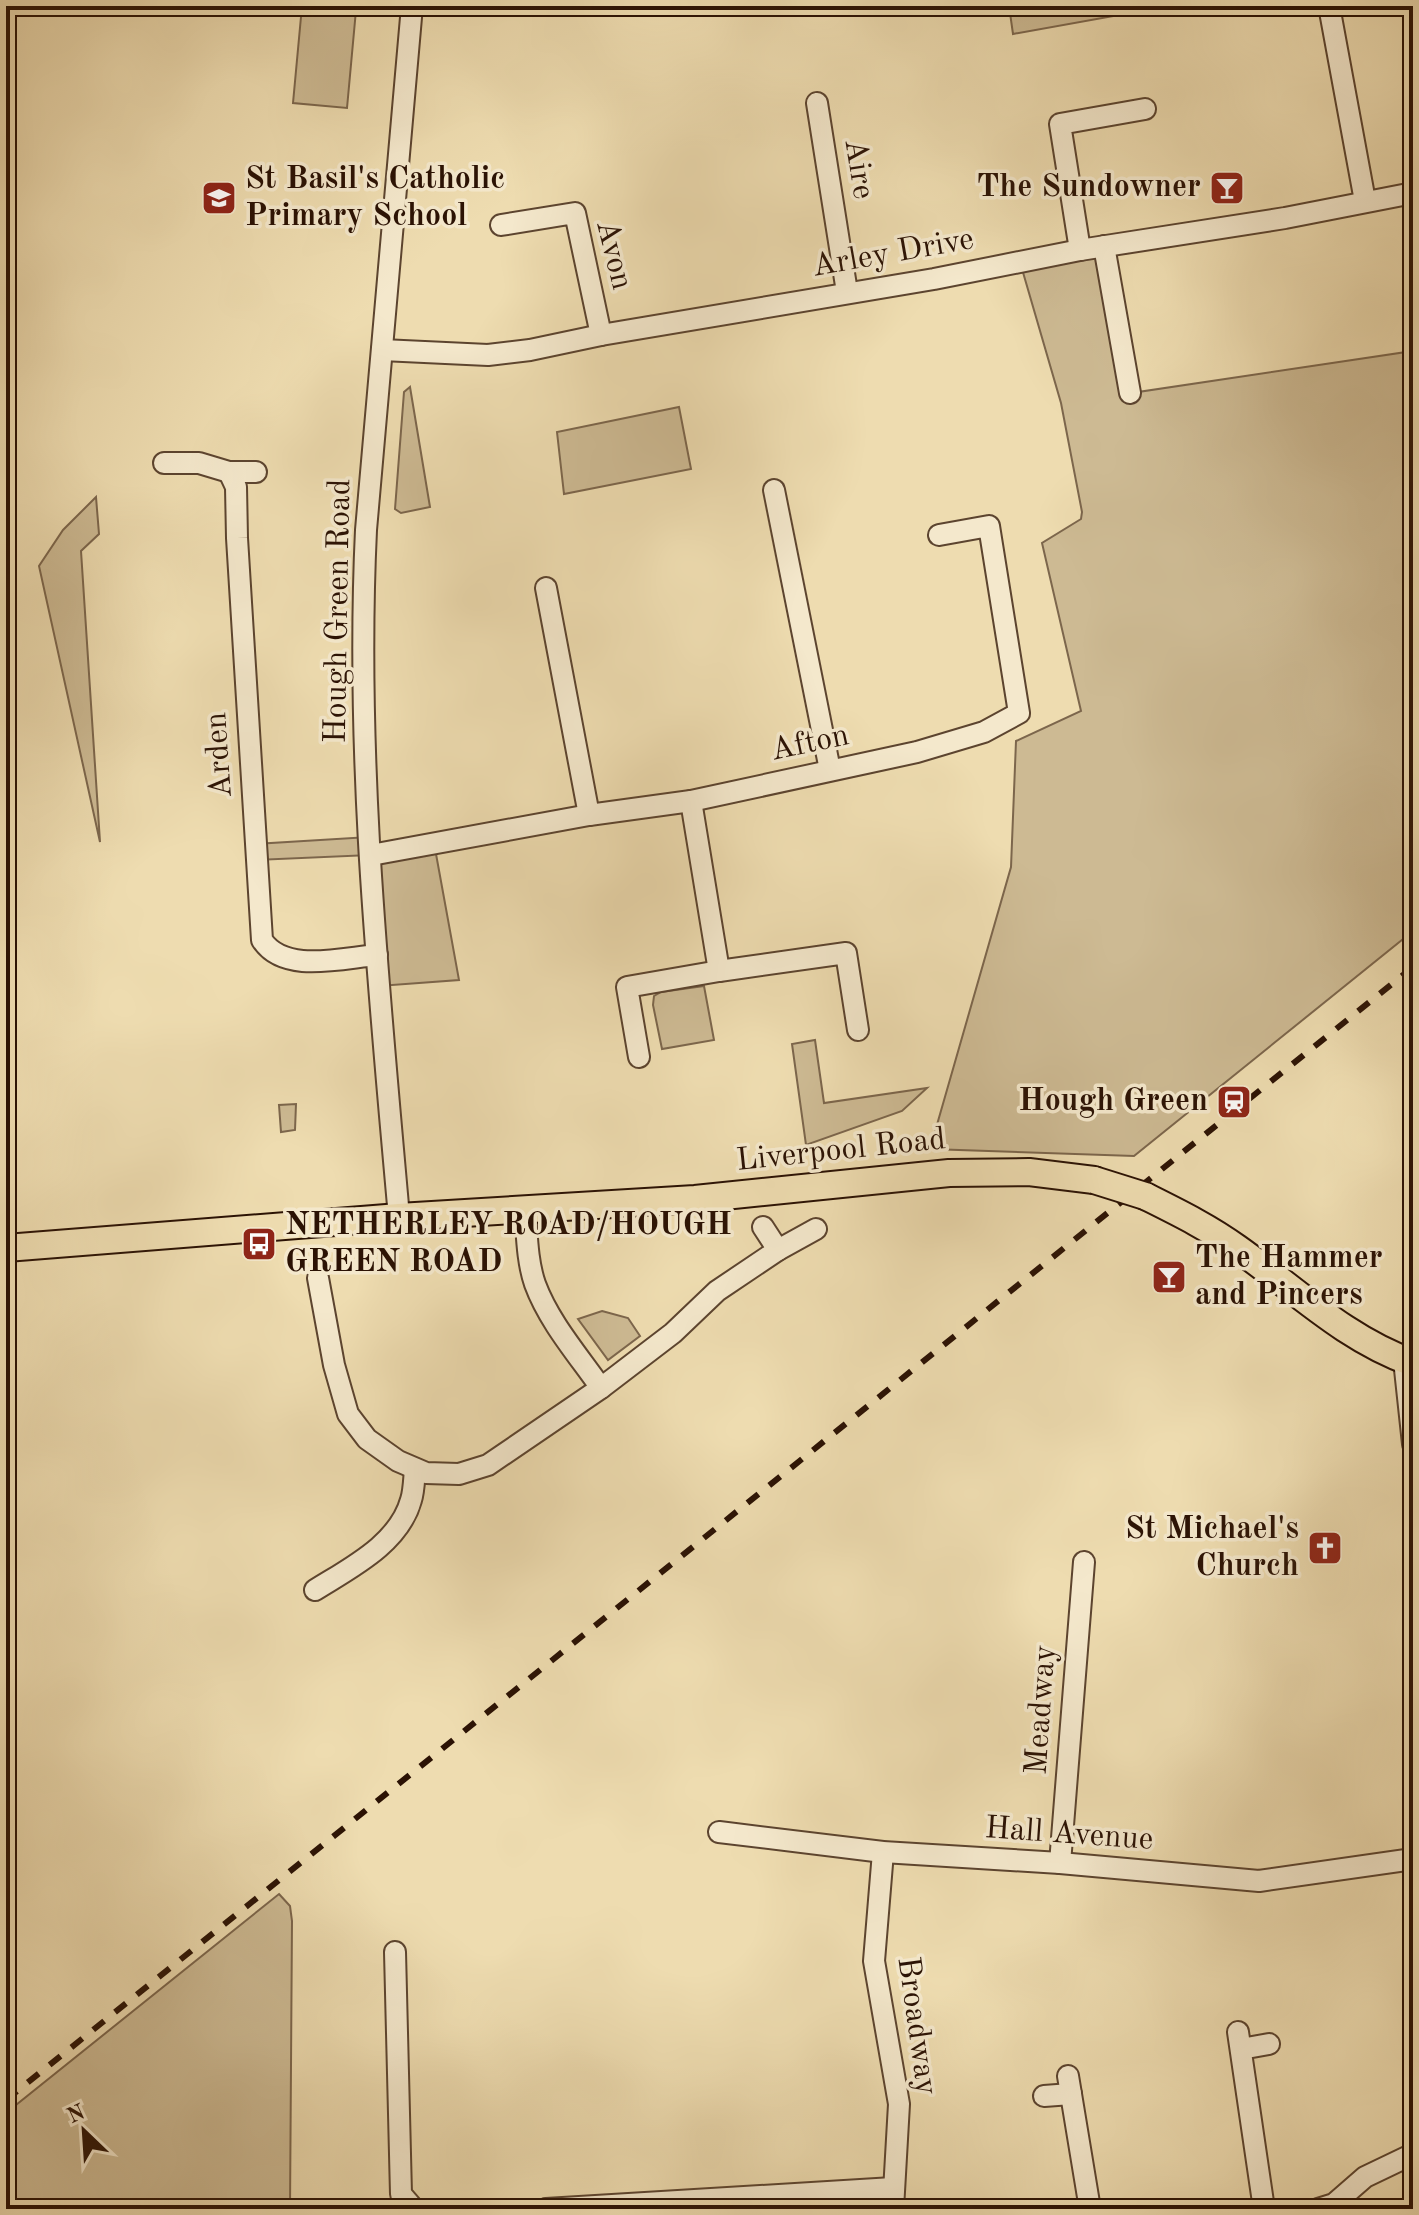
<svg xmlns="http://www.w3.org/2000/svg" width="1419" height="2215" font-family="'Old Standard TT',serif">
  <style>
    .green { fill: #cdba93; stroke: #7c664c; stroke-width: 2 }
    .lines { fill: none; stroke-linecap: round; stroke-linejoin: round }
    .minor-casing { stroke: #5c442f; stroke-width: 24 }
    .major-casing { stroke: #2b1204; stroke-width: 30 }
    .minor { stroke: #f4e8cc; stroke-width: 20 }
    .major { stroke: #eedcb0; stroke-width: 26 }
    .rail { stroke: #2b1204; stroke-width: 6; stroke-dasharray: 14 14; stroke-linecap: butt }
    .major-bridge-casing { stroke: #2b1204; stroke-width: 30; stroke-linecap: butt }
    .major-bridge { stroke: #eedcb0; stroke-width: 26 }
    .labels { text-anchor: middle; dominant-baseline: central; stroke-width: 7; stroke-linejoin: round; paint-order: stroke }
    .street-label { font-size: 32px; fill: #2b1204; stroke: #f4e8cc }
    .poi-label { font-size: 32px; font-weight: bold; fill: #2b1204; stroke: #f4e8cc; text-anchor: start }
  </style>
  <rect width="100%" height="100%" fill="#eedcb0"/>
  <filter id="stains"><feTurbulence type="fractalNoise" baseFrequency=".0025" numOctaves="4"/><feColorMatrix values="0 0 0 0 .2 0 0 0 0 .09 0 0 0 0 .02 0 0 0 .5 -.17"/></filter>
  <radialGradient id="worn" r=".72"><stop offset=".6" stop-color="#630" stop-opacity="0"/><stop offset="1" stop-color="#630" stop-opacity=".3"/></radialGradient>
  <g class="green">
    <polygon points="302,6 356,10 347,108 293,103"/>
    <polygon points="1009,6 1146,6 1147,10 1013,34"/>
    <polygon points="1104,246 1131,393 1413,351 1413,931 1134,1156 930,1149 1011,867 1016,741 1081,711 1042,543 1081,519 1082,512 1061,403 1020,262"/>
    <polygon points="410,387 430,507 401,513 395,509 404,392"/>
    <polygon points="679,407 691,469 564,494 557,432"/>
    <polygon points="96,497 99,534 81,551 100,842 39,566 63,530"/>
    <polygon points="369,837 371,854 434,843 459,980 379,986 370,855 256,860 255,844"/>
    <polygon points="704,986 714,1040 662,1049 653,1005 654,996 661,992"/>
    <polygon points="815,1040 824,1103 927,1088 902,1111 806,1145 792,1044"/>
    <polygon points="296,1104 295,1130 281,1132 279,1105"/>
    <polygon points="602,1311 628,1318 640,1336 608,1360 578,1319"/>
    <polygon points="279,1894 290,1906 292,1921 290,2209 6,2209 6,2113"/>
  </g>
  <g class="lines">
    <g class="minor-casing">
      <g id="minor">
        <polyline points="1329,6 1365,201"/>
        <polyline points="817,103 847,292"/>
        <polyline points="501,225 575,213 601,335"/>
        <polyline points="1104,246 1130,393"/>
        <polyline points="1080,250 1060,124 1145,109"/>
        <polyline points="382,350 488,355 530,350 601,335 934,279 1080,250 1285,218 1413,193"/>
        <polyline points="164,463 199,463 229,472 256,472"/>
        <path d="M229,472L236,487L237,538L262,940C284,974 341,958 377,955"/>
        <polyline points="774,490 830,770"/>
        <polyline points="546,588 589,815"/>
        <polyline points="691,801 719,971"/>
        <polyline points="371,855 589,815 691,801 917,752 984,732 1019,713 989,526 939,535"/>
        <polyline points="639,1057 627,987 719,971 846,953 858,1030"/>
        <path d="M525,1210C527,1234 527,1261 535,1284C549,1322 578,1355 601,1388"/>
        <path d="M399,1217C379,989 355,760 366,530L412,6"/>
        <polyline points="763,1227 778,1250"/>
        <polyline points="318,1278 334,1365 348,1414 367,1439 398,1461 426,1473 459,1474 488,1465 601,1388 673,1333 717,1291 778,1250 816,1229"/>
        <polyline points="1404,1360 1413,1444"/>
        <path d="M315,1590C350,1568 399,1544 411,1500C414,1491 414,1479 415,1469"/>
        <polyline points="719,1832 883,1852 1060,1863 1259,1881 1413,1859"/>
        <polyline points="883,1852 874,1961 899,2104 893,2209"/>
        <polyline points="1060,1863 1084,1562"/>
        <polyline points="395,1952 401,2194 414,2209"/>
        <polyline points="1238,2032 1264,2209"/>
        <polyline points="1241,2049 1269,2044"/>
        <polyline points="1068,2076 1090,2209"/>
        <polyline points="1044,2096 1071,2094"/>
        <polyline points="546,2209 893,2188"/>
        <polyline points="1318,2209 1334,2204 1365,2177 1413,2154"/>
      </g>
    </g>
    <g class="major-casing">
      <g id="major">
        <path d="M1145,1196C1177,1212 1208,1227 1237,1248C1295,1289 1345,1339 1413,1363"/>
        <polyline points="6,1248 399,1217 695,1199 949,1173 1029,1172 1094,1180"/>
      </g>
    </g>
    <use href="#minor" class="minor"/>
    <use href="#major" class="major"/>
    <polyline class="rail" points="6,2100 1413,967"/>
    <g class="major-bridge-casing">
      <polyline id="major-bridge" points="1094,1180 1145,1196"/>
    </g>
    <use href="#major-bridge" class="major-bridge"/>
  </g>
  <defs>
    <g id="bar-square" transform="scale(1.8)"><rect x="-9" y="-9" width="18" height="18" rx="4" fill="#8f2418" stroke="#f4e8cc"/><path d="M-6-5H6L.8 .8V4.5H3.5V6h-7V4.5H-.8V.8Z" fill="#fff"/></g>
    <g id="school-square" transform="scale(1.8)"><rect x="-9" y="-9" width="18" height="18" rx="4" fill="#8f2418" stroke="#f4e8cc"/><path d="M0-5L7-2L0 1L-7-2ZM-4 1L0 2.5L4 1V4Q0 6-4 4Z" fill="#fff"/></g>
    <g id="station-square" transform="scale(1.8)"><rect x="-9" y="-9" width="18" height="18" rx="4" fill="#8f2418" stroke="#f4e8cc"/><path d="M-3-6H3Q5-6 5-4V2Q5 4 3 4L4.5 6H3L1.5 4h-3L-3 6H-4.5L-3 4Q-5 4-5 2V-4Q-5-6-3-6ZM-3.5-4v3h7v-3ZM-3.5 1v1.5H-2V1ZM2 1v1.5H3.5V1Z" fill="#fff"/></g>
    <g id="bus-square" transform="scale(1.8)"><rect x="-9" y="-9" width="18" height="18" rx="4" fill="#8f2418" stroke="#f4e8cc"/><path d="M-5-6H5V4H4V6H2V4H-2V6H-4V4H-5ZM-3.5-4V0h7V-4ZM-3.5 1.2v1.5H-2V1.2ZM2 1.2v1.5H3.5V1.2Z" fill="#fff"/></g>
    <g id="church-square" transform="scale(1.8)"><rect x="-9" y="-9" width="18" height="18" rx="4" fill="#8f2418" stroke="#f4e8cc"/><path d="M-1.2-6h2.4v3.5h3.3v2.4h-3.3V6h-2.4V-.1h-3.3v-2.4h3.3Z" fill="#fff"/></g>
  </defs>
  <g fill-rule="evenodd">
    <use href="#bar-square" x="1227" y="188"/>
    <use href="#school-square" x="219" y="198"/>
    <use href="#station-square" x="1234" y="1102"/>
    <use href="#bus-square" x="259" y="1244"/>
    <use href="#bar-square" x="1169" y="1277"/>
    <use href="#church-square" x="1325" y="1548"/>
  </g>
  <g class="labels">
    <g class="street-label">
      <text transform="translate(858 169) rotate(81)">Aire</text>
      <text transform="translate(893 254) rotate(-10)">Arley Drive</text>
      <text transform="translate(613 255) rotate(76)">Avon</text>
      <text transform="translate(339 611) rotate(-89)">Hough Green Road</text>
      <text transform="translate(810 744) rotate(-12)">Afton</text>
      <text transform="translate(220 755) rotate(-94)">Arden</text>
      <text transform="translate(841 1151) rotate(-6)">Liverpool Road</text>
      <text transform="translate(1042 1710) rotate(-86)">Meadway</text>
      <text transform="translate(1069 1835) rotate(4)">Hall Avenue</text>
      <text transform="translate(916 2026) rotate(82)">Broadway</text>
    </g>
    <g class="poi-label">
      <text x="245" y="180">St Basil's Catholic<tspan x="245" dy="37">Primary School</tspan></text>
      <text x="1201" y="188" text-anchor="end">The Sundowner</text>
      <text x="1208" y="1102" text-anchor="end">Hough Green</text>
      <text x="285" y="1226">NETHERLEY ROAD/HOUGH<tspan x="285" dy="37">GREEN ROAD</tspan></text>
      <text x="1195" y="1259">The Hammer<tspan x="1195" dy="37">and Pincers</tspan></text>
      <text x="1299" y="1530" text-anchor="end">St Michael's<tspan x="1299" dy="37">Church</tspan></text>
    </g>
  </g>
  <rect width="1419" height="2215" fill="none" stroke="#eedcb0" stroke-width="32"/>
  <rect x="8" y="8" width="1403" height="2199" fill="none" stroke="#2b1204" stroke-width="4"/>
  <rect x="16" y="16" width="1387" height="2183" fill="none" stroke="#2b1204" stroke-width="2"/>
  <g transform="translate(84 2131) rotate(335)" stroke="#f4e8cc" stroke-width="6" paint-order="stroke">
  <path d="M0-6L14 30L0 20L-14 30Z" fill="#2b1204"/>
  <text y="-12" font-size="22" font-weight="bold" text-anchor="middle" fill="#2b1204">N</text>
  </g>
  <rect width="100%" height="100%" filter="url(#stains)"/>
  <rect width="100%" height="100%" fill="url(#worn)"/>
</svg>
